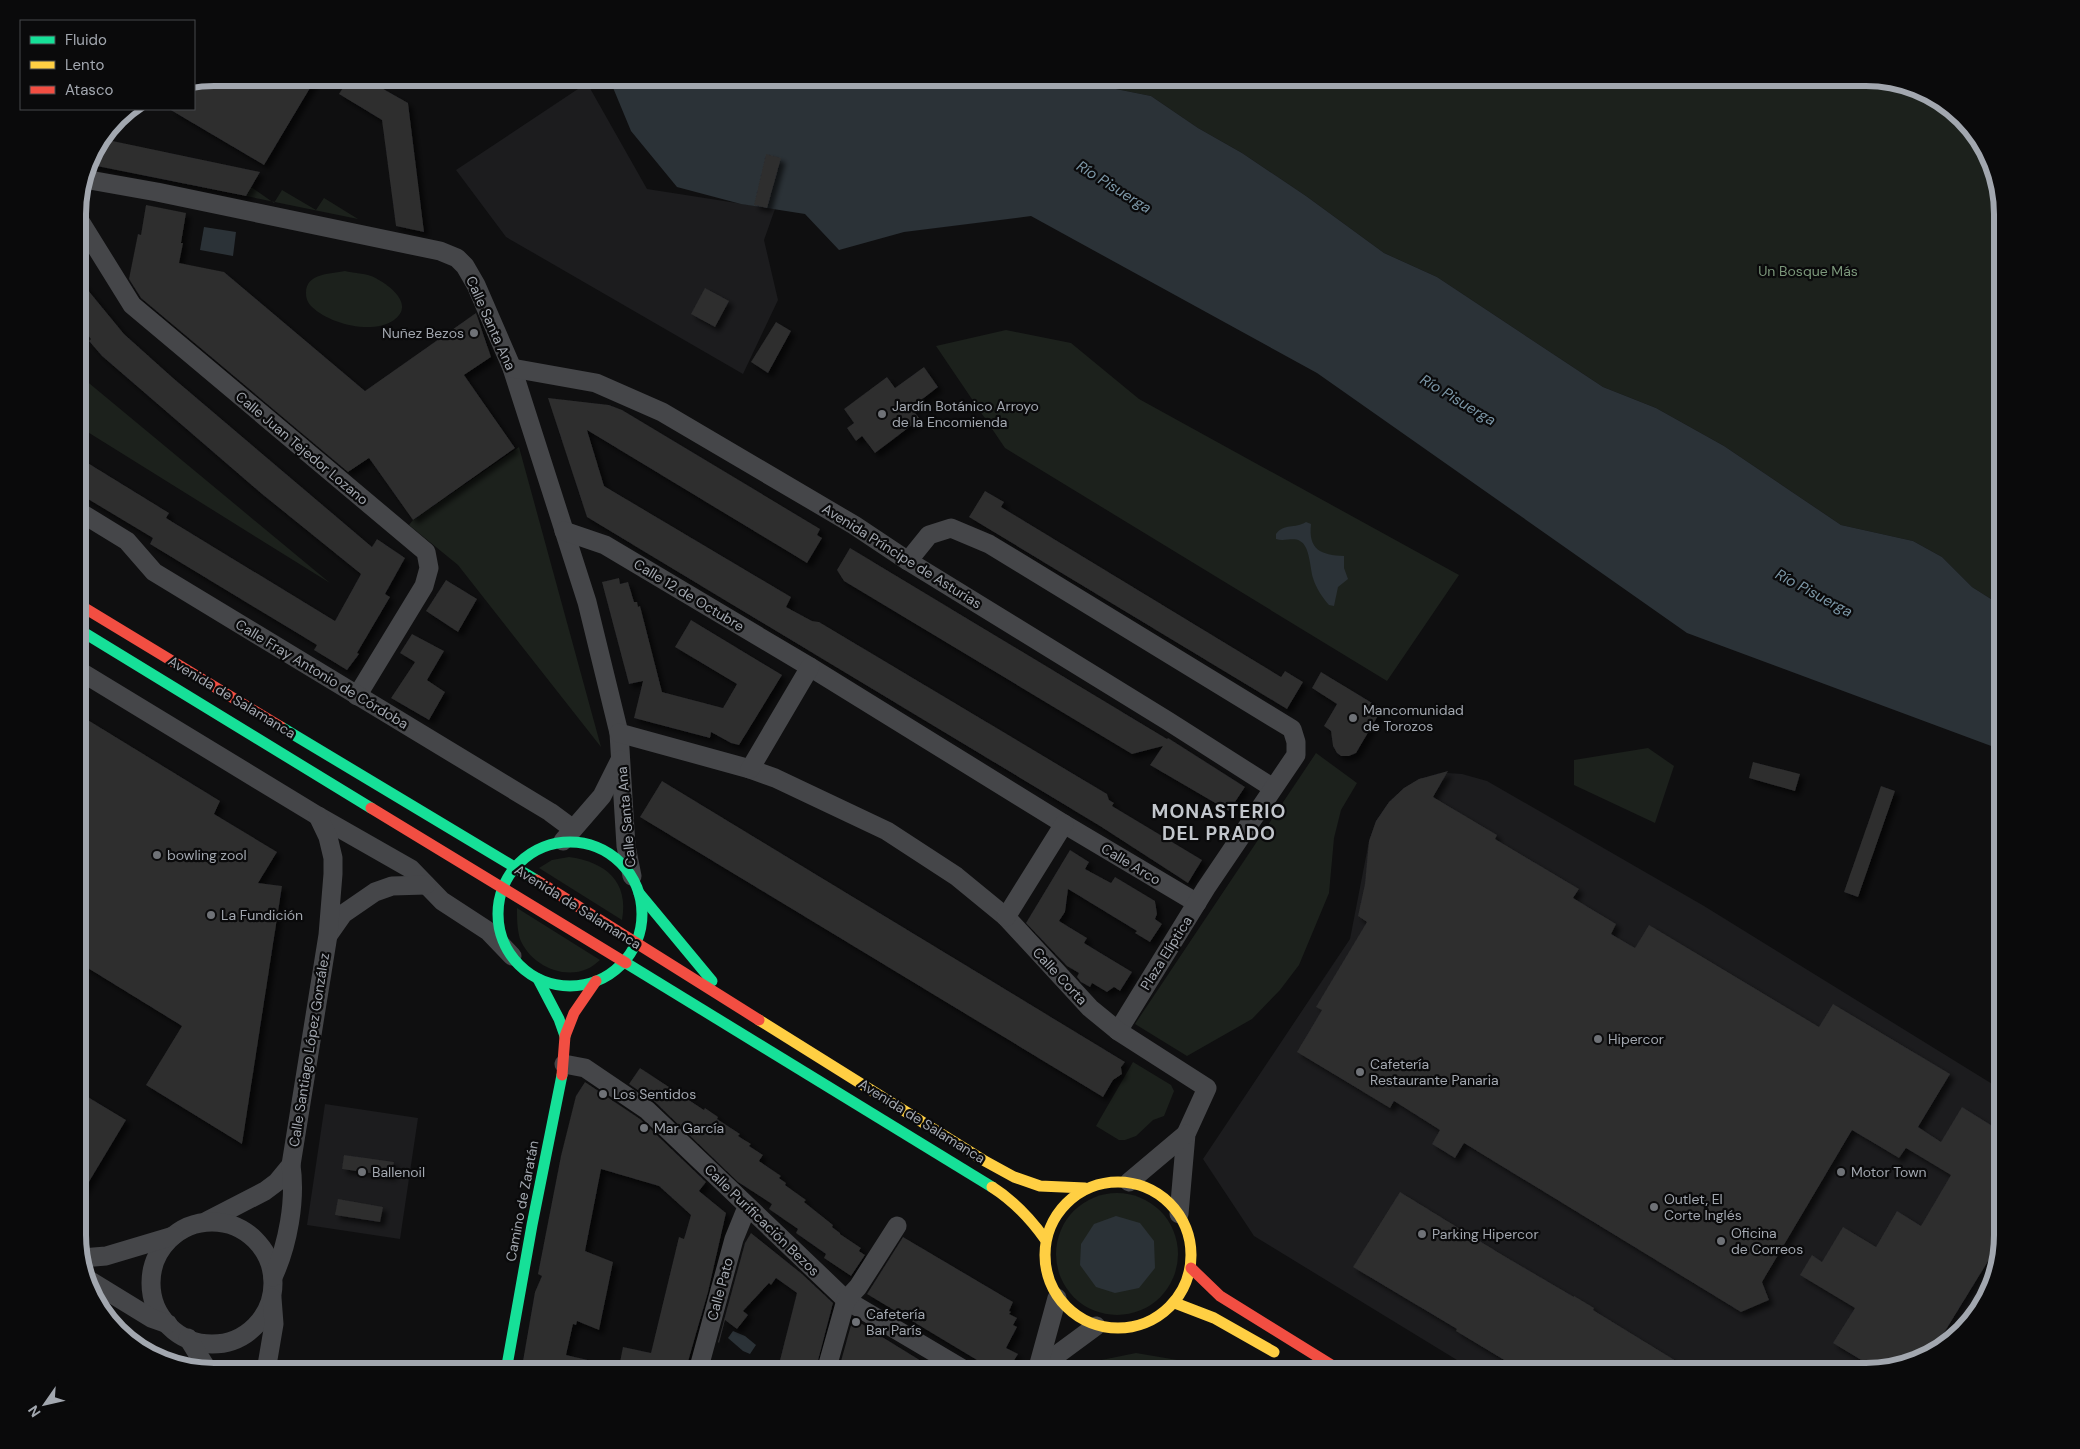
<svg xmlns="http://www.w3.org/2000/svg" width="2080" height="1449" font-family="'DM Sans',sans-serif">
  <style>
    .built { fill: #1c1c1e }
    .green { fill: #1c211c }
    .water { fill: #2b3237 }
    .building { fill: #2d2d2e; filter: url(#shadow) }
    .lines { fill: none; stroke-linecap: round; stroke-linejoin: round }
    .street { stroke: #454649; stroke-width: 19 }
    .fast { stroke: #16e098; stroke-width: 11 }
    .slow { stroke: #ffcf43; stroke-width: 11 }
    .jam { stroke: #f24e42; stroke-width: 11 }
    .poi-dot { fill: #6f7277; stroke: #0a0a0b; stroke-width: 2 }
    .labels { text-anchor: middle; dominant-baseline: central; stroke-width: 4.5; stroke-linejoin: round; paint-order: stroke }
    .park-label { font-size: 14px; fill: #7c987b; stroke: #0a0a0b }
    .street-label { font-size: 14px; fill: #a2a7af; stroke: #0a0a0b }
    .poi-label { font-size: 14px; fill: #a2a7af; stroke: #0a0a0b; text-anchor: start }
    .water-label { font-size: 15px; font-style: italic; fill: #7c97a7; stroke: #0a0a0b }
    .district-label { font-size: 19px; font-weight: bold; letter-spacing: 1px; fill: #c2c6cc; stroke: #0a0a0b }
    .rim { fill: none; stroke: #a2a7af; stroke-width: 6 }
  </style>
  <defs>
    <filter id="shadow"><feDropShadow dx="4.5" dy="4.5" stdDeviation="2.5" flood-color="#0009"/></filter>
  </defs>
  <rect width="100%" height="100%" fill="#0f0f10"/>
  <g class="built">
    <polygon points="587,83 647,189 775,209 764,240 778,300 743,374 506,237 456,170"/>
    <polygon points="1447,773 1462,774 1487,781 1704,906 2002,1090 2002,1235 1979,1311 1927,1357 1866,1371 1475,1371 1254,1236 1203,1159 1350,939 1369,841 1376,821 1389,802 1404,788 1419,779"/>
    <polygon points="325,1104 418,1118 400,1239 307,1225"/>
  </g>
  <g class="green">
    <polygon points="1083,78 1866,78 1942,101 1988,153 2002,214 2002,606 1972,587 1942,557 1913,541 1841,525 1724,446 1656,408 1603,387 1437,277 1384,253 1306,196 1242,153 1198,128 1151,96 1096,85"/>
    <polygon points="251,187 274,203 282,190 316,210 324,198 358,219 246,196"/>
    <path d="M345,271C353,273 363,273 371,276C386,282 417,304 394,320C372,335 330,324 312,307C308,303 306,299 306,293C306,273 330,274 345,271Z"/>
    <polygon points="1006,330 1071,343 1139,399 1459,575 1387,681 1005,448 936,346"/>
    <polygon points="78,374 330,583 78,426"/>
    <polygon points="519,447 601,747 458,565 409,525 413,520"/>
    <polygon points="1648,748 1674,766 1655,823 1574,785 1574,760"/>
    <polygon points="1316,753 1357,783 1341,810 1334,838 1329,893 1299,965 1280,990 1252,1019 1187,1056 1135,1024"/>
    <path d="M569,857C605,862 629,881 622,920L539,868L552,860Z"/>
    <path d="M517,908L600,960C596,963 592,967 587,969C562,980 530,964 520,939C517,928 517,919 517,908Z"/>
    <polygon points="1133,1062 1171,1085 1174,1091 1164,1116 1153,1120 1136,1136 1125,1140 1119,1140 1096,1126"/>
    <circle cx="1117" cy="1254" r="61"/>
    <polygon points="1136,1353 1189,1362 1205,1371 1071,1371 1087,1363"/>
  </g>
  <g class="water">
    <polygon points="609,78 1083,78 1096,85 1151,96 1198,128 1242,153 1306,196 1384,253 1437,277 1603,387 1656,408 1724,446 1841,525 1913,541 1942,557 1972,587 2002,606 2002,750 1687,633 1317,373 1031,216 904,232 839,250 805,214 741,204 677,187 631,131"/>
    <polygon points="204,227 236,232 233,256 200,250"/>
    <path d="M1306,522L1311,524C1308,550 1321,555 1344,556V568L1348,579L1338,587L1334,606L1329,605C1322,597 1316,588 1313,578C1310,568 1310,546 1300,541C1293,537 1284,542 1276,539V534C1284,523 1295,529 1306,522Z"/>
    <polygon points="1116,1216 1140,1223 1154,1241 1155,1268 1139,1288 1115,1293 1096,1287 1080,1265 1081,1244 1094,1224"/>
    <polygon points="733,1331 745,1336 756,1345 750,1354 743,1351 728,1338"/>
  </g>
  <g class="building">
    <polygon points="214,78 316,78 264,165 169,109 194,109 194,81"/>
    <polygon points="349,78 364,78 408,103 424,232 396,226 382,120 339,94"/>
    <polygon points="103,139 260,172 246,196 87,164"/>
    <polygon points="766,154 781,158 767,208 754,205"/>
    <polygon points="146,205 186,213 181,243 183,243 179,263 224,272 365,391 476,313 491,357 464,375 515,448 413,520 369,458 348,472 141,298 129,279 138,234 141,235"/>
    <polygon points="78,278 124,334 173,378 372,547 377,539 405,558 385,594 390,597 357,653 359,654 347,670 314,650 317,645 150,544 153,538 78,493 78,457 169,513 166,518 335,621 361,574 262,494 102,356 89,341 91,339 78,323"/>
    <polygon points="705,288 729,301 715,327 691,314"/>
    <polygon points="776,322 791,331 768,373 751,362"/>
    <polygon points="924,367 938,387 911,408 920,419 875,453 862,436 856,441 847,428 854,423 844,409 887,377 895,388"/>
    <polygon points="548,398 609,405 622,410 820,529 817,535 822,538 807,563 587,430 604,486 791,597 786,607 812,621 819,622 1107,794 1109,800 1114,803 1112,806 1202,860 1188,883 1100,826 587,517"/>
    <polygon points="985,491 1004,502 1001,507 1281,677 1285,671 1303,682 1287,709 969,517"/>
    <polygon points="850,548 1167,739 1168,738 1245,787 1229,811 1150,765 1163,746 1132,754 844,581 837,570"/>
    <polygon points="619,578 620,584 628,582 634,602 637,602 638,607 640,606 662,692 723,708 737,684 675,647 691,620 782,675 739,745 731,743 711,732 710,738 634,718 643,681 629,684 602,582"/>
    <polygon points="446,580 477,599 458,632 426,611"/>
    <polygon points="412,634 444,651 427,680 445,692 429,720 391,698 415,662 400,653"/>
    <polygon points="1321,672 1382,709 1356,753 1349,756 1341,756 1337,753 1333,746 1331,731 1324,726 1337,704 1312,688"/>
    <polygon points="78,714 220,801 214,814 277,852 258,883 282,886 242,1144 146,1085 182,1026 78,962"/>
    <polygon points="1753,762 1800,774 1795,791 1749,778"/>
    <polygon points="1448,771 1433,797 1497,835 1495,839 1579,889 1573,898 1616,924 1611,934 1635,948 1649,925 1819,1027 1833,1004 1950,1074 1918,1127 1941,1142 1962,1107 2002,1132 2001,1240 1931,1354 1927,1357 1876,1369 1833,1343 1855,1308 1800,1275 1812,1255 1822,1262 1843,1227 1876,1247 1897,1211 1921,1226 1951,1175 1906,1148 1899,1158 1852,1130 1762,1282 1769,1300 1741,1312 1464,1143 1455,1158 1432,1144 1440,1130 1394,1101 1390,1108 1297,1052 1322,1010 1316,1007 1367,922 1358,916 1365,884 1369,841 1376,821 1389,802 1404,788 1419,779"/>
    <polygon points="662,781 1125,1062 1121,1067 1122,1074 1113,1080 1103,1097 640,817"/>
    <polygon points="1881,786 1895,791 1858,897 1844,892"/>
    <polygon points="1070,850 1089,862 1085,869 1111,883 1115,877 1155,901 1157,914 1155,919 1162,924 1150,942 1135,933 1137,931 1068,889 1065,912 1059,921 1087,938 1084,943 1132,972 1120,991 1114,987 1107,992 1092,983 1090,987 1081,982 1077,977 1079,973 1067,966 1026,923"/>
    <polygon points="640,1068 704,1110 705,1108 718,1117 717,1119 740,1134 738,1136 751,1144 749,1146 763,1155 759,1161 781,1176 779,1178 786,1183 785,1185 806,1200 804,1202 833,1225 832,1227 840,1233 840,1234 861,1248 859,1251 865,1255 851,1276 824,1258 826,1254 796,1233 798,1229 769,1209 772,1204 738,1182 655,1102 629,1084"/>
    <polygon points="585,1082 640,1119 706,1182 699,1191 726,1213 708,1292 685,1372 618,1372 623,1347 651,1353 679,1237 684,1239 691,1215 659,1186 601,1169 585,1251 613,1262 599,1330 577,1321 576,1325 573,1324 566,1355 614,1366 613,1372 551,1372 523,1361 535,1292 542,1276 538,1274 561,1156 576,1096"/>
    <polygon points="78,1091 126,1120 78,1200"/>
    <polygon points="344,1155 394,1162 392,1176 342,1169"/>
    <polygon points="1400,1192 1504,1256 1574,1297 1574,1296 1594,1308 1593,1310 1694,1372 1524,1372 1456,1331 1457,1329 1353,1267"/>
    <polygon points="338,1199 383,1207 380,1222 335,1215"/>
    <polygon points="751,1233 802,1274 833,1303 815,1372 777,1372 797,1293 776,1278 771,1285 769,1283 743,1311 748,1315 737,1329 725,1320 719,1343 718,1342 745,1243"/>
    <polygon points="903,1237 1013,1302 1009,1311 1011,1312 1009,1314 1017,1318 1013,1325 1017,1327 1006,1348 1018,1354 1007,1372 997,1372 867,1294"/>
    <polygon points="853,1318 879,1335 939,1372 838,1372"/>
  </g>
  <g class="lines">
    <g class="street">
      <polyline points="84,179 157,192 440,251 457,258 465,266 476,285 512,368 587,602 619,733 626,846 632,876"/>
      <polyline points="78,218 132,305 426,552 429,568 424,586 357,696"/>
      <polyline points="512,368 596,383 662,412 854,525 908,561 1168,721 1273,788"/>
      <polyline points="78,511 127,541 154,572 550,812 573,829"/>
      <polyline points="564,531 605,545 810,667 1064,824 1197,903"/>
      <polyline points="908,561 929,535 951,528 989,544 1292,729 1296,742 1296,755 1206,888 1118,1031"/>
      <polyline points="78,670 318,816 411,869 442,901 488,931 512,956"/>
      <polyline points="619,733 750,769 775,778 887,831 956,876 1006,917 1090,1008 1118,1031 1207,1088 1186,1134 1179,1214"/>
      <polyline points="750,769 810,667"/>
      <polyline points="563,841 602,796 620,760"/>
      <polyline points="1006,917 1064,824"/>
      <polyline points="329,934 343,914 375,892 392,886 426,885"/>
      <polyline points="564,1064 585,1068 647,1110 846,1300 966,1371"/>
      <polyline points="1129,1182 1186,1134"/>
      <polyline points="207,1221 265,1191 277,1182 291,1165"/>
      <circle cx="212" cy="1283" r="61"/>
      <polyline points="82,1258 106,1256 173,1236"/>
      <path d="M273,1277C288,1245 296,1200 291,1165L328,935L333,874V858L328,837L318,816"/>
      <polyline points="89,1280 151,1318 168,1324"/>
      <polyline points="188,1338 207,1369"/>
      <polyline points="1039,1368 1096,1326"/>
      <polyline points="266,1371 274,1324 272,1298"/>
      <polyline points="698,1371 734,1239 747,1207"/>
      <polyline points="826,1371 846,1300 858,1287 897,1226"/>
      <polyline points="1037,1371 1057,1298"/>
    </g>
    <g class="fast">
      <polyline points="78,629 371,808"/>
      <polyline points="281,727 536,880"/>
      <circle cx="570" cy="914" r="72"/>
      <polyline points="639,893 712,981"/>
      <polyline points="626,963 992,1187"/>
      <polyline points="538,979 559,1019 565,1036"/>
      <polyline points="506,1371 532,1225 562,1075"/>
    </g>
    <g class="slow">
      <polyline points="759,1020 983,1160 1014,1177 1040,1186 1085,1188"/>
      <circle cx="1118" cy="1255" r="73"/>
      <path d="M992,1187C1014,1201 1030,1218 1045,1239"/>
      <polyline points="1175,1303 1214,1318 1274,1352"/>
    </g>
    <g class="jam">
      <polyline points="78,604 281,727"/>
      <polyline points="371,808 626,963"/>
      <polyline points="536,880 759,1020"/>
      <polyline points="562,1075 565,1036 574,1013 596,981"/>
      <polyline points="1191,1268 1220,1296 1341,1371"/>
    </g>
  </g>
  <g class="poi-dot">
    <circle cx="474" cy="333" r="5"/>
    <circle cx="882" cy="414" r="5"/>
    <circle cx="1353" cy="718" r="5"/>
    <circle cx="157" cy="855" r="5"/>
    <circle cx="211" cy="915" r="5"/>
    <circle cx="1598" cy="1039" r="5"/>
    <circle cx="1360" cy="1072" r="5"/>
    <circle cx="603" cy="1094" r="5"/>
    <circle cx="644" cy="1128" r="5"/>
    <circle cx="362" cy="1172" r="5"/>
    <circle cx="1841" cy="1172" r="5"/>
    <circle cx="1654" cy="1207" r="5"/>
    <circle cx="1422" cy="1234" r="5"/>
    <circle cx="1721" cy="1241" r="5"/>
    <circle cx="856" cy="1322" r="5"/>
  </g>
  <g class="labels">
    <g class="park-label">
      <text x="1808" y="271">Un Bosque Más</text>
    </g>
    <g class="street-label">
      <text transform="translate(491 323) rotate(66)">Calle Santa Ana</text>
      <text transform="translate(302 448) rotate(40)">Calle Juan Tejedor Lozano</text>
      <text transform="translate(902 556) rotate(32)">Avenida Príncipe de Asturias</text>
      <text transform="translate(689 595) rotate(31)">Calle 12 de Octubre</text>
      <text transform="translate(322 674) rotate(31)">Calle Fray Antonio de Córdoba</text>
      <text transform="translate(232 697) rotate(31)">Avenida de Salamanca</text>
      <text transform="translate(626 817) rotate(-95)">Calle Santa Ana</text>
      <text transform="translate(1131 864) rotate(31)">Calle Arco</text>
      <text transform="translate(578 907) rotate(32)">Avenida de Salamanca</text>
      <text transform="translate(1166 953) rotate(-58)">Plaza Elíptica</text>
      <text transform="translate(1060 976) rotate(47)">Calle Corta</text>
      <text transform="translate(309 1050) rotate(-81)">Calle Santiago López González</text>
      <text transform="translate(922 1121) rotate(32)">Avenida de Salamanca</text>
      <text transform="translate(522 1201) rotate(-79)">Camino de Zaratán</text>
      <text transform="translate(762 1220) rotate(44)">Calle Purificación Bezos</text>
      <text transform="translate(720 1289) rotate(-75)">Calle Pato</text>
    </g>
    <g class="poi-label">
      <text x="464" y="333" text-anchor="end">Nuñez Bezos</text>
      <text x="892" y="406">Jardín Botánico Arroyo<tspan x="892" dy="16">de la Encomienda</tspan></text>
      <text x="1363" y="710">Mancomunidad<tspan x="1363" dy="16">de Torozos</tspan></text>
      <text x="167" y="855">bowling zool</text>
      <text x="221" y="915">La Fundición</text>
      <text x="1608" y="1039">Hipercor</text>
      <text x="1370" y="1064">Cafetería<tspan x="1370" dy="16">Restaurante Panaria</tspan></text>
      <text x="613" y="1094">Los Sentidos</text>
      <text x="654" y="1128">Mar García</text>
      <text x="372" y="1172">Ballenoil</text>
      <text x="1851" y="1172">Motor Town</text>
      <text x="1664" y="1199">Outlet, El<tspan x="1664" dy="16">Corte Inglés</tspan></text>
      <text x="1731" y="1233">Oficina<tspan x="1731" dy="16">de Correos</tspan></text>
      <text x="1432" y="1234">Parking Hipercor</text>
      <text x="866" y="1314">Cafetería<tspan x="866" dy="16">Bar París</tspan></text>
    </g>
    <g class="water-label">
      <text transform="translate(1114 187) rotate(32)">Río Pisuerga</text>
      <text transform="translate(1458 400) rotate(31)">Río Pisuerga</text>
      <text transform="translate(1814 593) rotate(28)">Río Pisuerga</text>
    </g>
    <g class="district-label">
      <text x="1219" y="811">MONASTERIO<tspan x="1219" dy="22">DEL PRADO</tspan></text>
    </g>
  </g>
  <path d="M0 0H2080V1449H0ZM214 86H1866A128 128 0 0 1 1994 214V1235A128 128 0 0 1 1866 1363H214A128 128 0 0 1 86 1235V214A128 128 0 0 1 214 86Z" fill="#0a0a0b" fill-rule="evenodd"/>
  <path class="rim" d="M214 86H1866A128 128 0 0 1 1994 214V1235A128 128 0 0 1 1866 1363H214A128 128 0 0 1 86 1235V214A128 128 0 0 1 214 86Z"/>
  <rect x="20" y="20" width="175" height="90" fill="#0a0a0b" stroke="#47494d"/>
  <rect x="30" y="36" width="25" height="8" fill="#16e098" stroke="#47494d"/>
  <text x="65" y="45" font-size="15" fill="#a2a7af">Fluido</text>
  <rect x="30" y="61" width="25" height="8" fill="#ffcf43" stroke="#47494d"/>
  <text x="65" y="70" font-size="15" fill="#a2a7af">Lento</text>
  <rect x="30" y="86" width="25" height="8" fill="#f24e42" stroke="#47494d"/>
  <text x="65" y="95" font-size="15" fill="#a2a7af">Atasco</text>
  <g transform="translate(45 1404) rotate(236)" stroke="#0a0a0b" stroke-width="4" paint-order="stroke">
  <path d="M0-4L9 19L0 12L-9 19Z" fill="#a2a7af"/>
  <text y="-8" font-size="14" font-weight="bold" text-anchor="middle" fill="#a2a7af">N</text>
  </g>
</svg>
